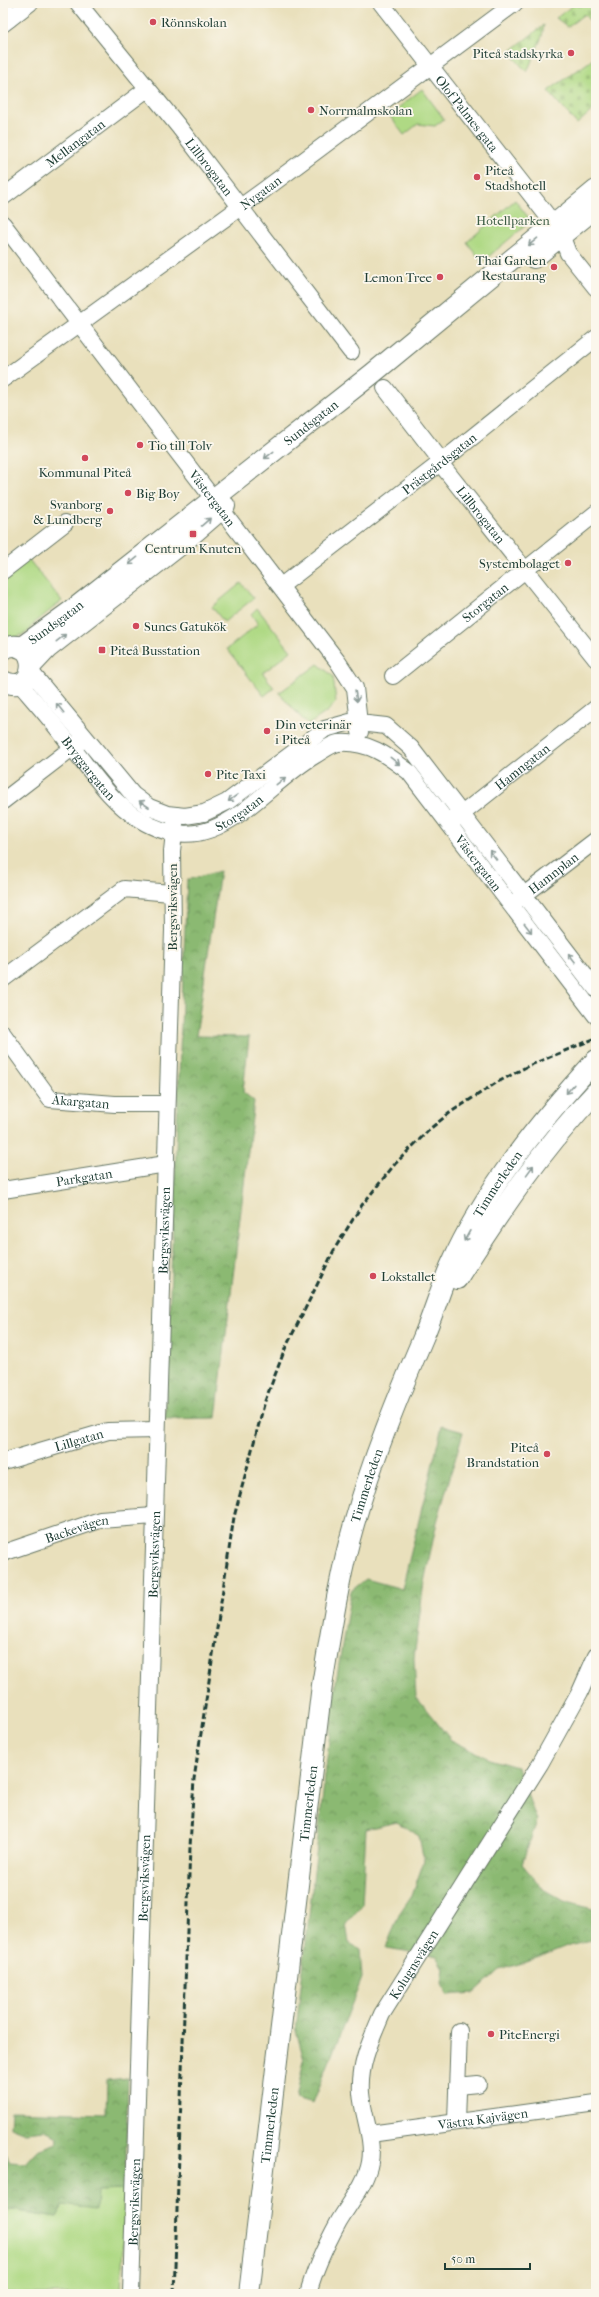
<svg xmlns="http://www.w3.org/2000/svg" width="599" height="2297" font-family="'IM FELL French Canon',serif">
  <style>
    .green { fill: #afd984; stroke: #678b5c }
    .forest { fill: url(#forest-crowns); stroke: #557b53 }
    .cemetery { fill: url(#cemetery-stones); stroke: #678b5c }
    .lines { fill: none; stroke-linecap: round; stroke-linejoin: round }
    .minor-casing { stroke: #667664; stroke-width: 18 }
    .major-casing { stroke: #667664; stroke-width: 22 }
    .minor { stroke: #fff; stroke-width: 16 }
    .major { stroke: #fff; stroke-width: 20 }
    .rail { stroke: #1f3d34; stroke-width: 3; stroke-dasharray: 6 3; stroke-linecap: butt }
    .oneway { stroke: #8f9e9a }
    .poi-dot { fill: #d1495b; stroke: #fbf7ec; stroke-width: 1.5 }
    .labels { text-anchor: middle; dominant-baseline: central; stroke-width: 3.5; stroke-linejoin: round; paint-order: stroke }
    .poi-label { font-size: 13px; fill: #1f3d34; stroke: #fbf7ec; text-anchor: start }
    .street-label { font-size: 13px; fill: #1f3d34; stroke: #fbf7ec }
    .park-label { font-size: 13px; fill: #3c5c44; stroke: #fbf7ec }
  </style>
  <defs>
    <pattern id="forest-crowns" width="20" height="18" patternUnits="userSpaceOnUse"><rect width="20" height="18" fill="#8bb972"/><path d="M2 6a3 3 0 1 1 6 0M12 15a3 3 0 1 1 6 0" fill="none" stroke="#71985e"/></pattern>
    <pattern id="cemetery-stones" width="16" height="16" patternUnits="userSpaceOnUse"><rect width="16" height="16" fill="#afd984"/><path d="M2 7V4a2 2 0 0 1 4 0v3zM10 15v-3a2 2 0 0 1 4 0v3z" fill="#96bb73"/></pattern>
  </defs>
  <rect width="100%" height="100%" fill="#fbf7ec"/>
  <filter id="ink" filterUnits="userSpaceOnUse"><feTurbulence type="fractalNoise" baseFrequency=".025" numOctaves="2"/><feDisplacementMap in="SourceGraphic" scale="8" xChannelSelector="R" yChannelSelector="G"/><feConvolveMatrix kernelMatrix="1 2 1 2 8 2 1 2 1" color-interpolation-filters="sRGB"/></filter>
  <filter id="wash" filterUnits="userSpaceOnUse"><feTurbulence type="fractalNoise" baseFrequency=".012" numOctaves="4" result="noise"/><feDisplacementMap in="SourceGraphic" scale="16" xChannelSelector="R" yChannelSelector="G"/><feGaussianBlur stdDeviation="0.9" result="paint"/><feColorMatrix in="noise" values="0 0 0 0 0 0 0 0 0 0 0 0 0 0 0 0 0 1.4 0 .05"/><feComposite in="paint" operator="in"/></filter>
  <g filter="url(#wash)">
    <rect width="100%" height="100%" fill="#e9e0bc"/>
    <g class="green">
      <polygon points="422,89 444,119 435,126 418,124 404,135 389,115"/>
      <polygon points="515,200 531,221 482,262 467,242"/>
      <polygon points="25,555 62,601 32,625 28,632 17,637 9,638 3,633 3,574"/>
      <polygon points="241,583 254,598 224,622 212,607"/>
      <polygon points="257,608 291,651 263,673 274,688 264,696 227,649 258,624 251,614"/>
      <polygon points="318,664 333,676 336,702 328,711 308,725 279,693"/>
      <polygon points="125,2190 121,2294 3,2294 3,2213 12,2210 57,2217 63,2205 97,2191"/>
    </g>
    <g class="forest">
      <polygon points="220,871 196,1036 249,1037 243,1092 254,1101 216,1418 165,1419 187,880"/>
      <polygon points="442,1426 463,1432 437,1522 424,1582 414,1658 416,1697 451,1740 489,1759 517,1767 537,1821 522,1864 543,1889 564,1901 596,1910 596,1939 569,1945 529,1961 499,1970 474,1993 447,1995 442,1984 444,1968 437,1956 386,1948 399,1914 412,1895 424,1861 419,1836 397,1822 366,1829 362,1905 346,1924 349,1943 360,1949 362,1978 313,2103 296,2098 304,2060 296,2030 335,1688 351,1591 366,1579 402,1589"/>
      <polygon points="128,2078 125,2190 97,2191 96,2209 63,2205 57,2217 12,2210 3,2212 3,2155 7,2155 9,2162 25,2163 37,2150 57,2143 58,2137 45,2131 25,2133 10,2127 11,2111 106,2114 107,2080"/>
    </g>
    <g class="cemetery">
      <polygon points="576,3 596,3 596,28 584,14 568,27 556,18"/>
      <polygon points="544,25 542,36 527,72 509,52"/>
      <polygon points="596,57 596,107 577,124 548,91"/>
    </g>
  </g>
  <g filter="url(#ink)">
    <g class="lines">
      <g class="minor-casing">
        <g id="minor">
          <polyline points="4,3 9,19"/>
          <path id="s1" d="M78,3L179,127L351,352"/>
          <path id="s2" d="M381,3L546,214L562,237L568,253L596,288"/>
          <polyline points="3,24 30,3"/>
          <path id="s3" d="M3,197L147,89"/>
          <path id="s4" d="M3,224L338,662L355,688L360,732"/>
          <path id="s5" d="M3,379L264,190L515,3"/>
          <polyline points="385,388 442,462"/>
          <path id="s6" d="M440,463L596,659"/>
          <polyline points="3,571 65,523"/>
          <path id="s7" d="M281,586L440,463L596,338"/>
          <polyline points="31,672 133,795 149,807 167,814 185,816 204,813 227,802 325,729 350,722 386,726 411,748 596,989"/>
          <path id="s8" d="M393,676L596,513"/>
          <path id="s9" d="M19,683C37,704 55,724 71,746C92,772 110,801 139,819C214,866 257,790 314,756C321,752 331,744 338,743C368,741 387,755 409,772L596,1016"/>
          <polyline points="3,801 81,741"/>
          <path id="s10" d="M453,821L596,708"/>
          <path id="s11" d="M515,902L596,840"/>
          <polyline points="3,979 124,889 171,893"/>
          <path id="s12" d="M3,1034L50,1099L115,1104H167"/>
          <path id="s13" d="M3,1190L166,1164"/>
          <path id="s14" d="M3,1462L108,1431L157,1430"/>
          <path id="s15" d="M3,1553L100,1520L154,1516"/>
          <polyline points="457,2086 478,2084"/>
          <polyline points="456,2122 459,2031"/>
          <path id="s16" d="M370,2134L596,2103"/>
          <path id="s17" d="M131,2294L173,930L172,851L176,815"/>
          <path id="s18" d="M308,2294C314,2270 327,2243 339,2221C349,2204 367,2182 370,2162C374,2139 363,2116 361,2093C359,2064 371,2040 382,2014L540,1764L580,1692L596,1656"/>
        </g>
      </g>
      <g class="major-casing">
        <g id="major">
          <polyline points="534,258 593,210"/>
          <path id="s19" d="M20,648L71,611L372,374L596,190"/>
          <path d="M3,649C39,631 41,699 3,681"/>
          <polyline points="32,665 48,648 180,545 225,506"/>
          <path d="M457,1279C499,1213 542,1149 596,1092"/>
          <path id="s20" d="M249,2294L322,1685C331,1632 339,1576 354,1524C372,1460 397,1399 423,1338C433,1315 440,1290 450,1267C484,1190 540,1121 596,1060"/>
        </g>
      </g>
      <use href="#minor" class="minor"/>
      <use href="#major" class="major"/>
      <polyline class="rail" points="174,2294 190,1847 194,1779 234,1517 265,1401 285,1349 316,1287 335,1248 362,1205 395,1164 431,1128 451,1112 496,1083 528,1066 596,1038"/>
    </g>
    <defs><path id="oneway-shaft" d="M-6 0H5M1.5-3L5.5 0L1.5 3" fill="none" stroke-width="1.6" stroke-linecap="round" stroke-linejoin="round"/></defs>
    <g class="oneway">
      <use href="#oneway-shaft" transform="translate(533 242) rotate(140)"/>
      <use href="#oneway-shaft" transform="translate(269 455) rotate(142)"/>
      <use href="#oneway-shaft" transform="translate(206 522) rotate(-41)"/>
      <use href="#oneway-shaft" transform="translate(133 561) rotate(141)"/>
      <use href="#oneway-shaft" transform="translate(61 638) rotate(-38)"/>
      <use href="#oneway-shaft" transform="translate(356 696) rotate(81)"/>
      <use href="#oneway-shaft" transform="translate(60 708) rotate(-129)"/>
      <use href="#oneway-shaft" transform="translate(395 761) rotate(38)"/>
      <use href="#oneway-shaft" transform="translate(281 781) rotate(-38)"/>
      <use href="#oneway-shaft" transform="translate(233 798) rotate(144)"/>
      <use href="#oneway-shaft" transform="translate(144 804) rotate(-147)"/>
      <use href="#oneway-shaft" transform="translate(493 855) rotate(-127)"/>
      <use href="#oneway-shaft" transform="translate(528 928) rotate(52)"/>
      <use href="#oneway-shaft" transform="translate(572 958) rotate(-128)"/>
      <use href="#oneway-shaft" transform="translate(570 1089) rotate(130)"/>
      <use href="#oneway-shaft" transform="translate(530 1170) rotate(-54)"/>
      <use href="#oneway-shaft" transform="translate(467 1236) rotate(119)"/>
    </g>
  </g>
  <g class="poi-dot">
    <circle cx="153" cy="22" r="4"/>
    <circle cx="571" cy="53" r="4"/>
    <circle cx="311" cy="110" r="4"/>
    <circle cx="477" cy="177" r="4"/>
    <circle cx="554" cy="267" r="4"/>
    <circle cx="440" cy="277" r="4"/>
    <circle cx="140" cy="445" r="4"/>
    <circle cx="85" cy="458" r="4"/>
    <circle cx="128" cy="493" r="4"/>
    <circle cx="110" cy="511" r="4"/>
    <rect x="189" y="530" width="8" height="8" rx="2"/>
    <circle cx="568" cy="563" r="4"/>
    <circle cx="136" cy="626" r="4"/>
    <rect x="98" y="646" width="8" height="8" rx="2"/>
    <circle cx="267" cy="731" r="4"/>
    <circle cx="208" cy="774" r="4"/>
    <circle cx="373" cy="1276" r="4"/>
    <circle cx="547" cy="1454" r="4"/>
    <circle cx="491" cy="2034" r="4"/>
  </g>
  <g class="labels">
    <g class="poi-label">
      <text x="161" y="22">Rönnskolan</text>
      <text x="563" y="53" text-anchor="end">Piteå stadskyrka</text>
      <text x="319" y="110">Norrmalmskolan</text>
      <text x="485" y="170">Piteå<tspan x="485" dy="15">Stadshotell</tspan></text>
      <text x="546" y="260" text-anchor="end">Thai Garden<tspan x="546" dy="15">Restaurang</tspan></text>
      <text x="432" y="277" text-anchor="end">Lemon Tree</text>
      <text x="148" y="445">Tio till Tolv</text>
      <text x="85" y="472" text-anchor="middle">Kommunal Piteå</text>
      <text x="136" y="493">Big Boy</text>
      <text x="102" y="504" text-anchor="end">Svanborg<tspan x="102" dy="15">&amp; Lundberg</tspan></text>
      <text x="193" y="548" text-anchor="middle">Centrum Knuten</text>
      <text x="560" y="563" text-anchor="end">Systembolaget</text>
      <text x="144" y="626">Sunes Gatukök</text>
      <text x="110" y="650">Piteå Busstation</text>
      <text x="275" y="724">Din veterinär<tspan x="275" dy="15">i Piteå</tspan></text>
      <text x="216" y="774">Pite Taxi</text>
      <text x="381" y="1276">Lokstallet</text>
      <text x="539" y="1447" text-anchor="end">Piteå<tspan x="539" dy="15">Brandstation</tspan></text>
      <text x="499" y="2034">PiteEnergi</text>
    </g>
    <g class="street-label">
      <text stroke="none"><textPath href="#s2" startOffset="140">Olof Palmes gata</textPath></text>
      <text stroke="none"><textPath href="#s3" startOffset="90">Mellangatan</textPath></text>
      <text stroke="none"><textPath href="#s1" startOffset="210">Lillbrogatan</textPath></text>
      <text stroke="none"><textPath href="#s5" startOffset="318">Nygatan</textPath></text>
      <text stroke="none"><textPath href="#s19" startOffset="368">Sundsgatan</textPath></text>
      <text stroke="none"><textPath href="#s7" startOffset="200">Prästgårdsgatan</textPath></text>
      <text stroke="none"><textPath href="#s4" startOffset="345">Västergatan</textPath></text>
      <text stroke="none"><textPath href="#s6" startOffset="66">Lillbrogatan</textPath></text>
      <text stroke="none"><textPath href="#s8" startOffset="118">Storgatan</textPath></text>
      <text stroke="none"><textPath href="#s19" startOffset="44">Sundsgatan</textPath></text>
      <text stroke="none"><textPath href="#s10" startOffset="88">Hamngatan</textPath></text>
      <text stroke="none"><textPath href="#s9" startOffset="110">Bryggargatan</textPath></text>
      <text stroke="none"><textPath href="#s9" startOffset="290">Storgatan</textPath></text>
      <text stroke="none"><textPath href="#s9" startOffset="605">Västergatan</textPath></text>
      <text stroke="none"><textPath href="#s11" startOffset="48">Hamnplan</textPath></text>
      <text transform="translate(172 907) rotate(-90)">Bergsviksvägen</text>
      <text stroke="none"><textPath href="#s12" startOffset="111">Åkargatan</textPath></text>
      <text stroke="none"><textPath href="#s13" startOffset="82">Parkgatan</textPath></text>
      <text stroke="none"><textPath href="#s20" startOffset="1148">Timmerleden</textPath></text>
      <text stroke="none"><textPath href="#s17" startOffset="1064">Bergsviksvägen</textPath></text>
      <text stroke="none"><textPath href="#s14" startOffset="79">Lillgatan</textPath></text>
      <text stroke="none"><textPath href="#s20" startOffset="818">Timmerleden</textPath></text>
      <text stroke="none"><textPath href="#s15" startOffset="78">Backevägen</textPath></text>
      <text stroke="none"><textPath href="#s17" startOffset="740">Bergsviksvägen</textPath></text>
      <text stroke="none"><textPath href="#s20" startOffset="494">Timmerleden</textPath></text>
      <text stroke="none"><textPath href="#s17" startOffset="416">Bergsviksvägen</textPath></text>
      <text stroke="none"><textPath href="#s18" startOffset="358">Kolugnsvägen</textPath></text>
      <text stroke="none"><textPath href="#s16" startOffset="114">Västra Kajvägen</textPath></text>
      <text stroke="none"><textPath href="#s20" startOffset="170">Timmerleden</textPath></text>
      <text stroke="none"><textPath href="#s17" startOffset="92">Bergsviksvägen</textPath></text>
    </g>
    <g class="park-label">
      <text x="513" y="220">Hotellparken</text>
    </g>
  </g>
  <rect width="599" height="2297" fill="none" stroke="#fbf7ec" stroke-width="16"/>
  <path d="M445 2263v6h85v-6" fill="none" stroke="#1f3d34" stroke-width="2"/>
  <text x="451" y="2263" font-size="12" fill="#1f3d34" stroke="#fbf7ec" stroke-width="3" paint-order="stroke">50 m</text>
</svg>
